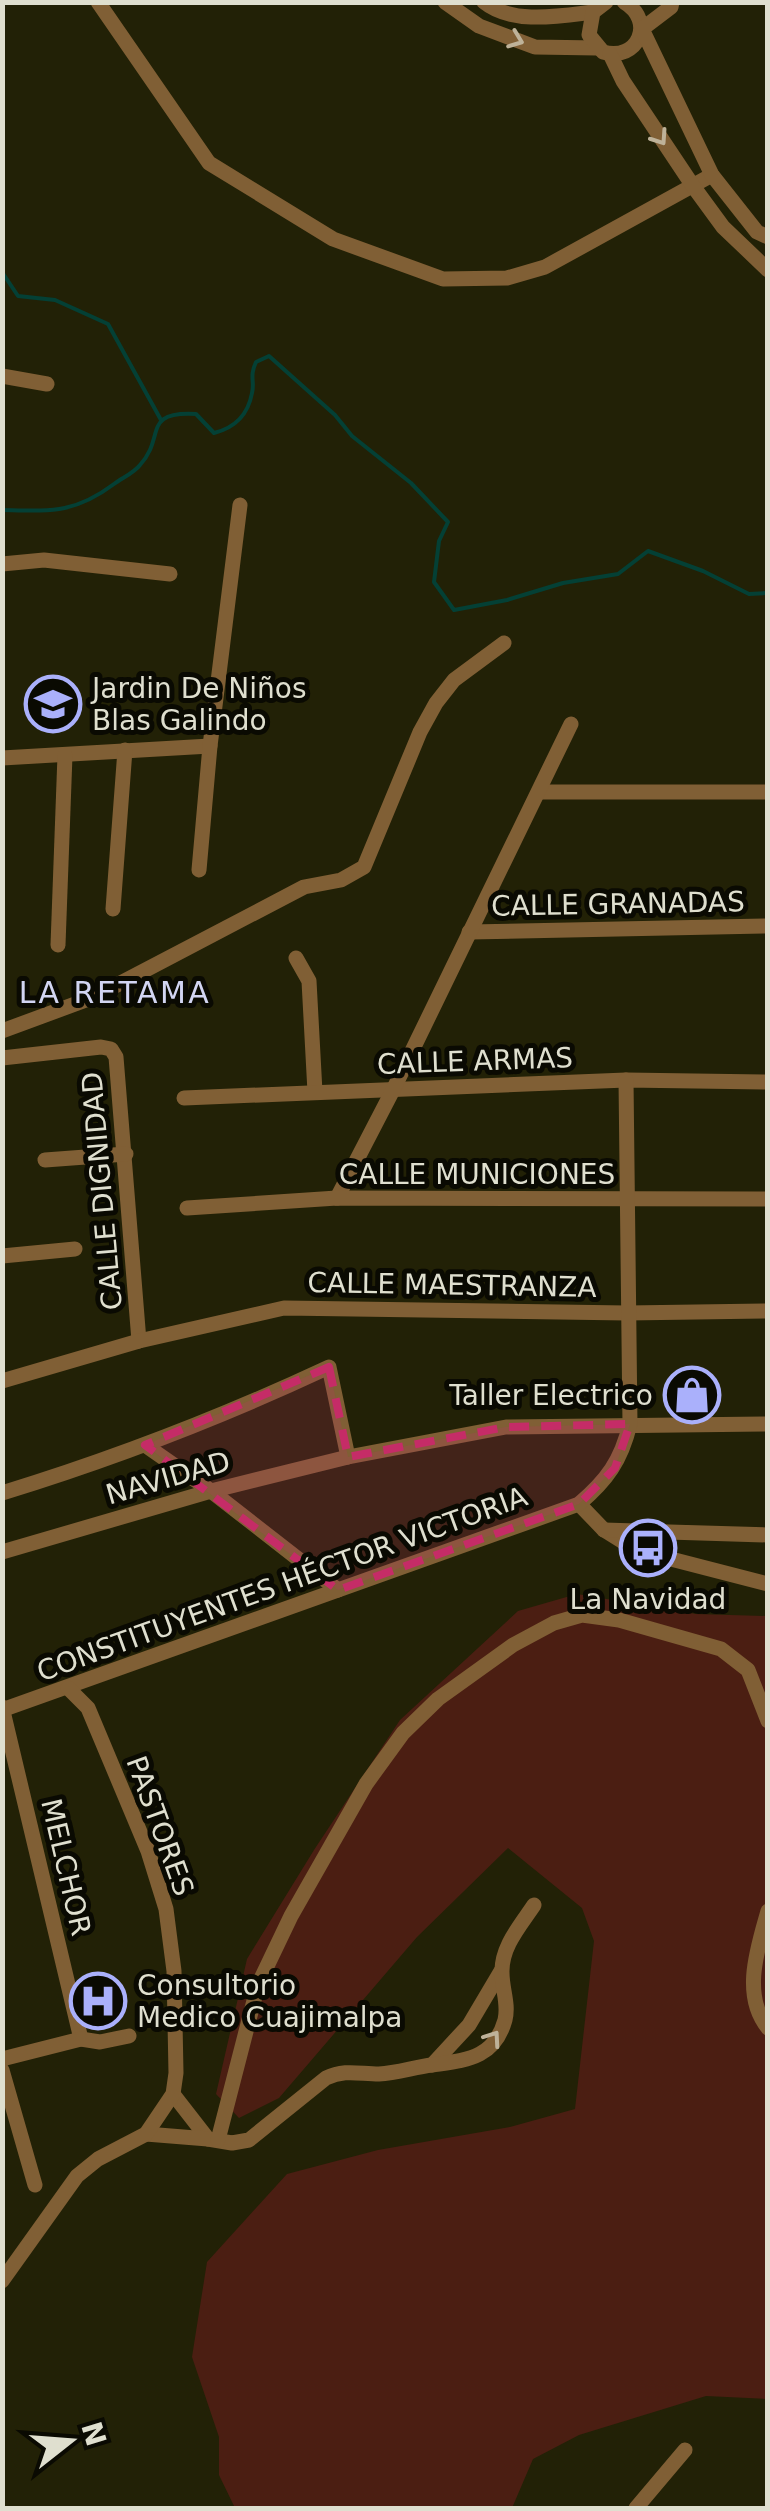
<svg xmlns="http://www.w3.org/2000/svg" width="770" height="2511" font-family="'DejaVu Sans',sans-serif">
  <style>
    .green { fill: #4b1e12 }
    .lines { fill: none; stroke-linecap: round; stroke-linejoin: round }
    .stream { stroke: #044035; stroke-width: 4 }
    .minor { stroke: #805f35; stroke-width: 15 }
    .oneway { stroke: #beb299 }
    .marked { fill: #c52c67; fill-opacity: 0.2; stroke: #c52c67; stroke-width: 8; stroke-dasharray: 20 12; stroke-linejoin: round }
    .labels { text-anchor: middle; dominant-baseline: central; stroke-width: 10; stroke-linejoin: round; paint-order: stroke }
    .poi-label { font-size: 28px; fill: #dfdfcf; stroke: #0a0a02; text-anchor: start }
    .street-label { font-size: 28px; fill: #dfdfcf; stroke: #0a0a02 }
    .neighbourhood-label { font-size: 30px; letter-spacing: 2.5px; fill: #d2d5f2; stroke: #0a0a02 }
  </style>
  <rect width="100%" height="100%" fill="#222106"/>
  <polygon class="green" points="577,1594 696,1614 767,1616 767,2399 706,2396 579,2435 533,2459 512,2508 235,2508 219,2475 219,2437 192,2357 207,2262 287,2174 378,2150 510,2127 575,2109 594,1941 582,1908 508,1848 417,1937 279,2098 239,2118 216,2094 247,1959 314,1850 400,1720 518,1611"/>
  <g class="lines">
    <g class="stream">
      <polyline points="2,272 18,296 55,300 108,324 161,420"/>
      <path d="M2,510C50,511 74,514 114,484C122,478 134,473 140,465C166,437 141,411 196,414L214,433C234,428 248,415 252,393C255,381 249,377 256,362L269,356L335,415L352,436L411,483L448,522L439,541L434,582L454,610L507,600L563,583L618,574L648,551L703,571L749,594L768,593"/>
    </g>
    <g class="minor">
      <polyline points="98,2 209,163 333,239 443,279 507,278 545,267 712,175"/>
      <polyline points="445,2 479,26 535,47 597,48"/>
      <path d="M484,2C512,25 560,16 593,12"/>
      <path d="M606,2L593,12L589,35L603,52C638,62 656,21 624,2"/>
      <polyline points="672,2 671,7 642,29 712,175 757,232 768,237"/>
      <polyline points="610,54 623,81 693,186 723,227 768,270"/>
      <polyline points="2,376 47,384"/>
      <polyline points="2,564 44,560 170,574"/>
      <polyline points="2,758 210,746"/>
      <polyline points="539,792 768,792"/>
      <polyline points="199,870 210,746 240,505"/>
      <polyline points="113,909 125,750"/>
      <polyline points="469,932 768,926"/>
      <polyline points="58,945 65,755"/>
      <polyline points="296,958 309,981 315,1092"/>
      <polyline points="2,1031 94,997 304,887 341,880 364,867 420,732 436,703 454,680 504,643"/>
      <polyline points="2,1058 101,1047 111,1049 116,1057 139,1341"/>
      <polyline points="184,1098 626,1080 768,1082"/>
      <polyline points="45,1160 126,1154"/>
      <polyline points="337,1198 394,1088 571,724"/>
      <polyline points="187,1208 337,1198 768,1199"/>
      <polyline points="2,1256 75,1249"/>
      <polyline points="2,1381 139,1341 284,1308 627,1313 768,1311"/>
      <polyline points="145,1445 211,1491 338,1590"/>
      <path d="M2,1493C116,1458 222,1417 329,1367L348,1457"/>
      <polyline points="579,1504 604,1530 636,1550 768,1584"/>
      <polyline points="604,1530 768,1535"/>
      <polyline points="2,1552 211,1491 348,1457 506,1427 768,1424"/>
      <polyline points="2,1707 81,2039"/>
      <path d="M2,1710L579,1504C607,1480 621,1461 630,1424L626,1080"/>
      <path d="M768,1911C758,1947 741,1995 768,2028"/>
      <polyline points="2,2059 81,2039 100,2042 129,2036"/>
      <polyline points="432,2065 469,2025 501,1971"/>
      <polyline points="2,2070 35,2185"/>
      <path d="M173,2094L208,2139L232,2143L249,2140L326,2078C345,2069 359,2074 379,2074C397,2073 415,2067 432,2065C466,2060 494,2059 505,2020C509,2004 502,1989 502,1973C501,1947 520,1926 534,1905"/>
      <polyline points="146,2134 208,2139"/>
      <polyline points="218,2140 258,1985 291,1916 366,1784 403,1733 438,1699 513,1645 554,1623 582,1615 619,1620 721,1649 748,1670 768,1721"/>
      <polyline points="2,2281 77,2176 98,2159 146,2134 173,2094 176,2073 174,1971 166,1909 148,1851 88,1708 68,1688"/>
      <polyline points="636,2508 685,2450"/>
    </g>
  </g>
  <defs><path id="oneway-chevron" d="M-2-3.5L2.5 0L-2 3.5" fill="none" stroke-width="1.6" stroke-linecap="round" stroke-linejoin="round" transform="scale(2.5)"/></defs>
  <g class="oneway">
    <use href="#oneway-chevron" transform="translate(516 40) rotate(21)"/>
    <use href="#oneway-chevron" transform="translate(660 138) rotate(56)"/>
    <use href="#oneway-chevron" transform="translate(493 2038) rotate(-55)"/>
  </g>
  <path class="marked" d="M329,1367L348,1457L506,1427L630,1424L615,1468L579,1504L338,1590L145,1445Z"/>
  <defs>
    <g id="school-ring" transform="scale(2.875)"><circle r="9.5" fill="#0a0a02" stroke="#aab0fb" stroke-width="1.5"/><path d="M0-5L7-2L0 1L-7-2ZM-4 1L0 2.5L4 1V4Q0 6-4 4Z" fill="#aab0fb"/></g>
    <g id="shop-ring" transform="scale(2.875)"><circle r="9.5" fill="#0a0a02" stroke="#aab0fb" stroke-width="1.5"/><path d="M-5-2.5h2.3a2.7 3.5 0 0 1 5.4 0H5L5.5 6h-11ZM-1.5-2.5h3a1.5 2.3 0 0 0-3 0Z" fill="#aab0fb"/></g>
    <g id="bus-ring" transform="scale(2.875)"><circle r="9.5" fill="#0a0a02" stroke="#aab0fb" stroke-width="1.5"/><path d="M-5-6H5V4H4V6H2V4H-2V6H-4V4H-5ZM-3.5-4V0h7V-4ZM-3.5 1.2v1.5H-2V1.2ZM2 1.2v1.5H3.5V1.2Z" fill="#aab0fb"/></g>
    <g id="hospital-ring" transform="scale(2.875)"><circle r="9.5" fill="#0a0a02" stroke="#aab0fb" stroke-width="1.5"/><path d="M-5-5h3v3.5h4V-5h3V5h-3V1.5h-4V5h-3Z" fill="#aab0fb"/></g>
  </defs>
  <g fill-rule="evenodd">
    <use href="#school-ring" x="53" y="704"/>
    <use href="#shop-ring" x="692" y="1395"/>
    <use href="#bus-ring" x="648" y="1548"/>
    <use href="#hospital-ring" x="98" y="2001"/>
  </g>
  <g class="labels">
    <g class="poi-label">
      <text x="92" y="688">Jardin De Niños<tspan x="92" dy="32">Blas Galindo</tspan></text>
      <text x="653" y="1395" text-anchor="end">Taller Electrico</text>
      <text x="648" y="1599" text-anchor="middle">La Navidad</text>
      <text x="137" y="1985">Consultorio<tspan x="137" dy="32">Medico Cuajimalpa</tspan></text>
    </g>
    <g class="street-label">
      <text transform="translate(618 904) rotate(-1)">CALLE GRANADAS</text>
      <text transform="translate(475 1061) rotate(-2)">CALLE ARMAS</text>
      <text x="477" y="1174">CALLE MUNICIONES</text>
      <text transform="translate(102 1191) rotate(-95)">CALLE DIGNIDAD</text>
      <text transform="translate(452 1285) rotate(1)">CALLE MAESTRANZA</text>
      <text transform="translate(168 1478) rotate(-16)">NAVIDAD</text>
      <text transform="translate(282 1584) rotate(-20)">CONSTITUYENTES HÉCTOR VICTORIA</text>
      <text transform="translate(160 1826) rotate(70)">PASTORES</text>
      <text transform="translate(66 1867) rotate(77)">MELCHOR</text>
    </g>
    <g class="neighbourhood-label">
      <text x="115" y="992">LA RETAMA</text>
    </g>
  </g>
  <rect width="770" height="2511" fill="none" stroke="#dfdfcf" stroke-width="10"/>
  <g transform="translate(70 2441) rotate(73)" stroke="#0a0a02" stroke-width="8" paint-order="stroke">
  <path d="M0-8L18 38L0 25L-18 38Z" fill="#dfdfcf"/>
  <text y="-15" font-size="28" font-weight="bold" text-anchor="middle" fill="#dfdfcf">N</text>
  </g>
</svg>
